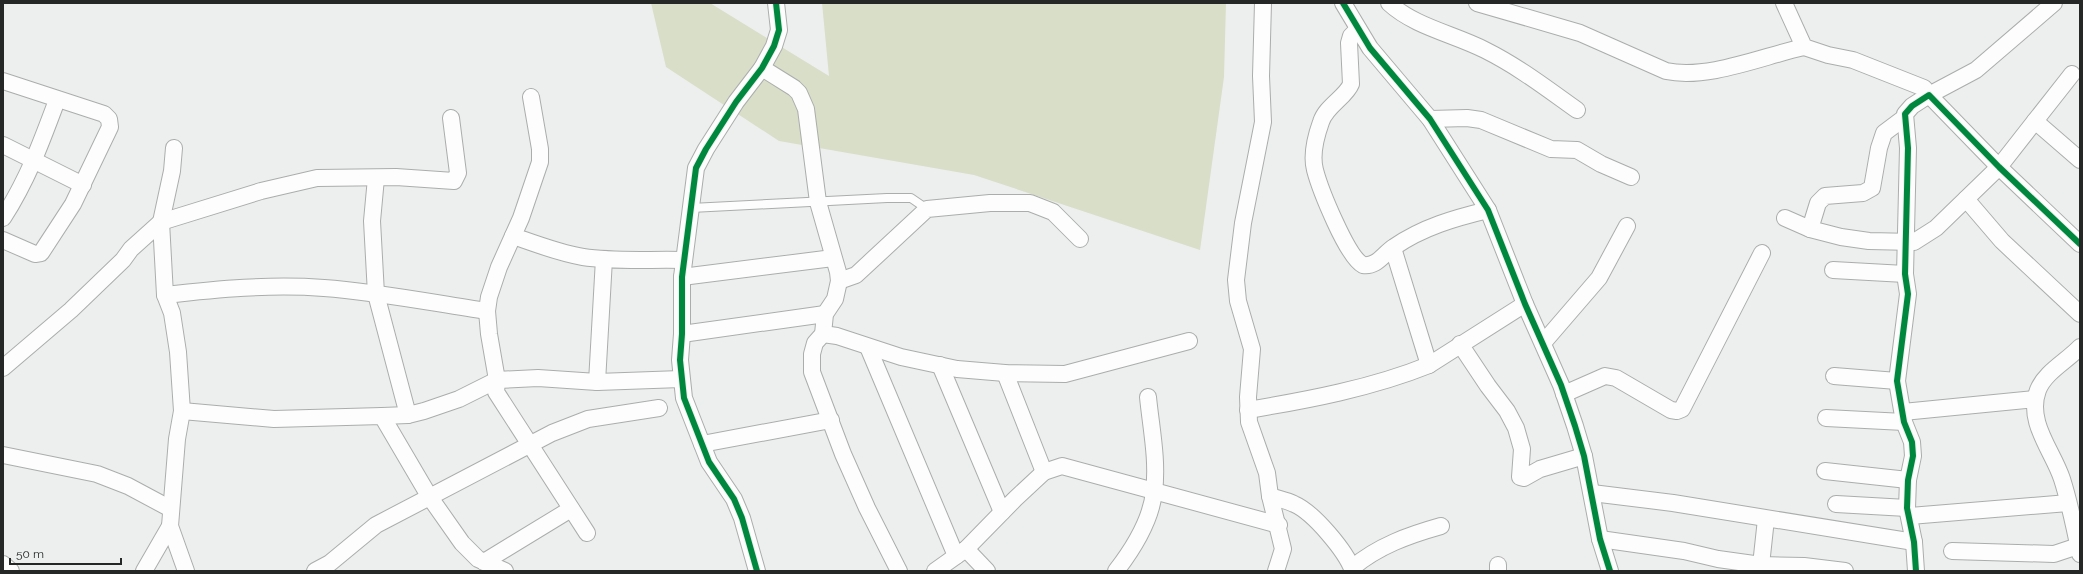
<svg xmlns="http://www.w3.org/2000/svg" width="2083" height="574" font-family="Raleway,sans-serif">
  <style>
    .green { fill: #d9dec8 }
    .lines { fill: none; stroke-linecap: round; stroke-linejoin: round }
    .lane-casing { stroke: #abadac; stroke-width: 10 }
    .street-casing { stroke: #abadac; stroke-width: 18 }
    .lane { stroke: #fcfdfc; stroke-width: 8 }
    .street { stroke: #fcfdfc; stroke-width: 16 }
    .cycleway-casing { stroke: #ecf0ef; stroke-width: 8 }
    .cycleway { stroke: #00873e; stroke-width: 6 }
  </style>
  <rect width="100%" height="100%" fill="#edefee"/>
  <polygon class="green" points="651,3 710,3 829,76 822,3 1226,3 1224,77 1200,250 974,175 779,141 666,67"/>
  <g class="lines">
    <g class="lane-casing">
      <polyline id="lane" points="691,208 887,198 911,198 927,209"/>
    </g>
    <g class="street-casing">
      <g id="street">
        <polyline points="1263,3 1261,76 1263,122 1243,223 1236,280 1238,301 1252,349 1248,397 1249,422 1267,473 1270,496 1283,549 1276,571"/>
        <polyline points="1343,3 1370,48 1430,119 1488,210 1525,304 1561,385 1575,426 1584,456 1600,539 1610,571"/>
        <path d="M1389,3C1415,27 1454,34 1485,50C1519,67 1546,88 1577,110"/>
        <path d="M1477,3L1580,33L1666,71C1708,80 1763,56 1804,47"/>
        <polyline points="1784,3 1804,47 1828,55 1853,60 1924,88 1929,95 1976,70 2054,3"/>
        <path d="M1358,29L1351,36L1349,43L1351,84C1346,97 1326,106 1321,122C1316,136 1311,155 1315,170C1320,189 1347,257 1363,265C1377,267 1383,254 1394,247C1423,227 1455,218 1488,210"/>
        <polyline points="762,68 794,88 799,93 806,109 818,202 838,272 839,281 835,299 825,314 823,334 815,343 812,354 812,372 843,454 867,508 899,571"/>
        <polyline points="3,81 104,114 109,119 110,127 73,204 41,253 35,254 3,240"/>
        <polyline points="531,97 540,149 540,162 521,218 499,267 489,297 487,311 489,334 497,380 496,392 587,533"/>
        <polyline points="1430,119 1467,118 1481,120 1551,149 1577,150 1601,164 1631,177"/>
        <polyline points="2035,121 2072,74"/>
        <polyline points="3,145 83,185"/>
        <polyline points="174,148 172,171 161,222 165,295 172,313 178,352 182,411 177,439 170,526 186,571"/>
        <polyline points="376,178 372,221 376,294 408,415"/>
        <polyline points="1966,199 2002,241 2080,314"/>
        <path d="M3,218C28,179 41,143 57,100"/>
        <polyline points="1785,218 1810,229 1841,237 1869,241 1914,242 1936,228 1999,167 2035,121 2080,160"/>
        <polyline points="1810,229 1818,203 1825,196 1863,193 1872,188 1879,148 1884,133 1904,118"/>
        <path d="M513,236C536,244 559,253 583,257C616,262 651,259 684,260"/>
        <polyline points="1393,248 1429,365"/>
        <polyline points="1833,270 1905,274"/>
        <polyline points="682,277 833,258"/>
        <polyline points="839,281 856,275 927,209 990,203 1030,203 1053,212 1080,239"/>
        <path d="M165,295C218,289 270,284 324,288C378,292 433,303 487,311"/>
        <polyline points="682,334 825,314"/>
        <polyline points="823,334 837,336 901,357 957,369 1005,373 1065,374 1189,341"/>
        <polyline points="1543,343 1599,278 1627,226"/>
        <polyline points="1460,344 1488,386 1507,411 1516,428 1522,449 1520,477 1524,478 1540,469 1584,456"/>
        <polyline points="868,347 956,556"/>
        <path d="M2080,347C2067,361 2045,372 2038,390C2026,422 2053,451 2062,479C2070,504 2075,529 2080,554"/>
        <polyline points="940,365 1002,512"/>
        <polyline points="3,368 71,310 123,260 131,249 161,222 261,191 317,178 396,177 454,181 458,173 451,118"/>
        <polyline points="1005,373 1044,472"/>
        <polyline points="1834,376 1897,381"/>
        <polyline points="597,382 604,259"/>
        <polyline points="1564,394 1605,376 1616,378 1671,410 1677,411 1682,409 1762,253"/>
        <path d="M1248,410C1308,400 1372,388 1429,365L1525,304"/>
        <polyline points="182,411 274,419 382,416 429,496 462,543 478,559 505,571"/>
        <polyline points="1903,412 2035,399"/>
        <polyline points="382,416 408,415 424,411 459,399 497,380 538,378 597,382 681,379"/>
        <polyline points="1826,418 1904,422"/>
        <polyline points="702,444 831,420"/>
        <polyline points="3,455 97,474 128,486 171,509"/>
        <polyline points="1825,471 1908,480"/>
        <polyline points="1592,493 1673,503 1914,542"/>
        <path d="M1270,496C1278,499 1286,500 1294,504C1313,512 1346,551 1353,571"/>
        <polyline points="1836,504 1907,508"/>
        <polyline points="1910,516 2068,503"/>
        <polyline points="1600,539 1684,551 1718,559 1761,565 1804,566 1845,571"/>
        <polyline points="966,549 987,571"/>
        <polyline points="1952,551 2054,554 2078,546"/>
        <polyline points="484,562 571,509"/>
        <polyline points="3,564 11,571"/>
        <polyline points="1761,565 1766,519"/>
        <path d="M1352,568C1378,546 1409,535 1441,526"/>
        <polyline points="144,571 170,526"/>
        <polyline points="315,571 330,563 376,525 552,433 588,419 659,408"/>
        <polyline points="757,571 742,518 734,499 709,462 684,398 680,360 682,334 682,277 696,168 706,149 736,102 762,68 774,46 779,30 776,3"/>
        <polyline points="935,571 966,549 1015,499 1044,472 1062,466 1279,525"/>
        <path d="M1116,571C1133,549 1151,520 1154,492C1158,460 1151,428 1148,397"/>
        <polyline points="1498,571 1498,565"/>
        <polyline points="1916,571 1914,542 1907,508 1908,480 1913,456 1912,442 1904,422 1897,381 1908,294 1905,274 1908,148 1905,114 1912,106 1929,95 1999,167 2080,244"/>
      </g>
    </g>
    <use href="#lane" class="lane"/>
    <use href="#street" class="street"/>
    <g class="cycleway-casing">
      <g id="cycleway">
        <polyline points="1343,3 1370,48 1430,119 1488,210 1525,304 1561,385 1575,426 1584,456 1600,539 1610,571"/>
        <polyline points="757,571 742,518 734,499 709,462 684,398 680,360 682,334 682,277 696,168 706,149 736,102 762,68 774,46 779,30 776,3"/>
        <polyline points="1916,571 1914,542 1907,508 1908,480 1913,456 1912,442 1904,422 1897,381 1908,294 1905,274 1908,148 1905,114 1912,106 1929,95 1999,167 2080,244"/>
      </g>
    </g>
    <use href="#cycleway" class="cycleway"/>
  </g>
  <rect width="2083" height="574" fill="none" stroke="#252626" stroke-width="8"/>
  <path d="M10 558v6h111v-6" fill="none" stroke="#252626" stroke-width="2"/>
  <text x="16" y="558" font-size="12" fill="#252626" stroke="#ecf0ef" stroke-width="3" paint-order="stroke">50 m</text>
</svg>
